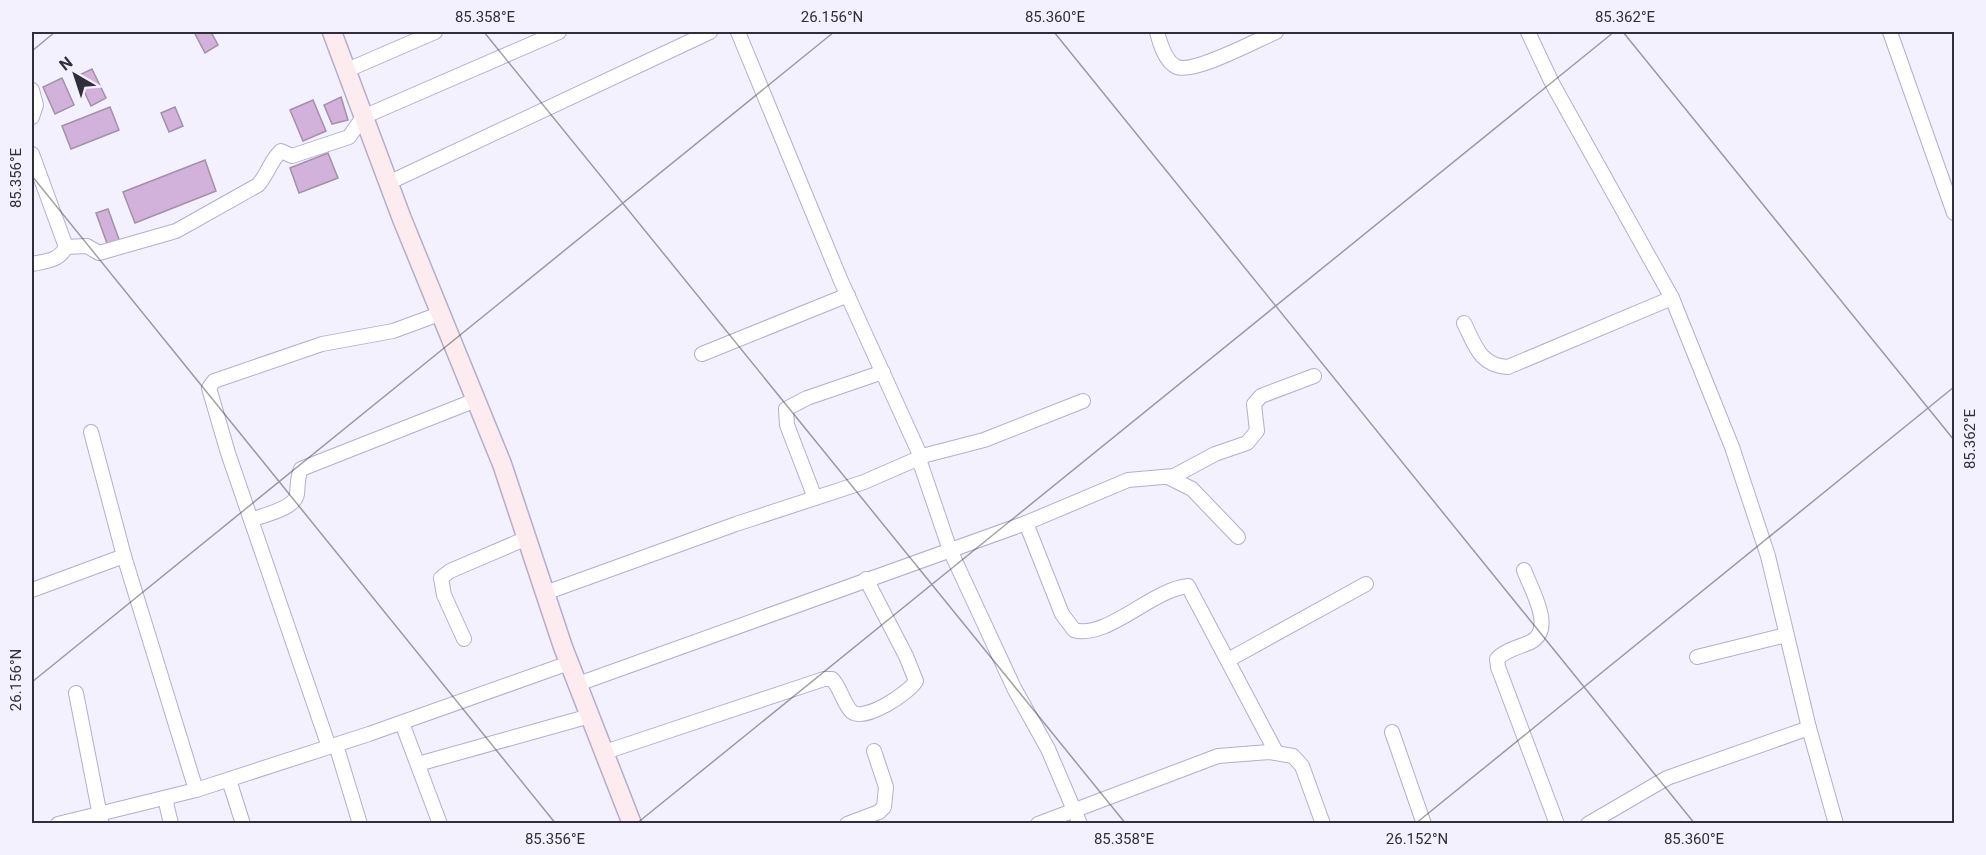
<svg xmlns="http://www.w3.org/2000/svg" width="1986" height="855" font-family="Roboto,sans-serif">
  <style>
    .building { fill: #d2b2db; stroke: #a390a9; stroke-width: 1.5 }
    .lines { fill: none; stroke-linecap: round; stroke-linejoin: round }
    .street-casing { stroke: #b4aecc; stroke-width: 16 }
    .secondary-casing { stroke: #b4aecc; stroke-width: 21 }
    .street { stroke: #fff; stroke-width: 14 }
    .secondary { stroke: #fcebef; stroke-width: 18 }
    .ticks { fill: none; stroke: #302e3a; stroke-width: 1.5; stroke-opacity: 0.45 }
    .neatline { fill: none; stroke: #302e3a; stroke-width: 2 }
    .ticks-label { font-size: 15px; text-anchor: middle; fill: #302e3a }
  </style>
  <rect width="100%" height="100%" fill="#f3f1fe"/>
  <g class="building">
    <polygon points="194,32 211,32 218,45 205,53"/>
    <polygon points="92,69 106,98 91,106 77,76"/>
    <polygon points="62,78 74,105 55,114 43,87"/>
    <polygon points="341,97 348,120 332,124 324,105"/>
    <polygon points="313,100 326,131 303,141 290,110"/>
    <polygon points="110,107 119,130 71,149 62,126"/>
    <polygon points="175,107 183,126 169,132 161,113"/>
    <polygon points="328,153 338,178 299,193 290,168"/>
    <polygon points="205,160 216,191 135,223 123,192"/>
    <polygon points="108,209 120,242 108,246 96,213"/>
  </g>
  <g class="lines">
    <g class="street-casing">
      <g id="street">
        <polyline points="738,32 841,281 921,457"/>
        <path d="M1157,32C1160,43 1165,62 1177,67C1194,74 1257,40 1276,32"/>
        <polyline points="1528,32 1552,83 1672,298 1732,447 1768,556 1809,728 1836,824"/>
        <polyline points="1890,32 1954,213"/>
        <polyline points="345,71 435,32"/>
        <polyline points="32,90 36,105 32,117"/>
        <path d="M32,154L66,247C59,261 46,261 32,264"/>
        <polyline points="388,183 710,32"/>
        <path d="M66,247L87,246L99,253L176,231L258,185C268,174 270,161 281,151L292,156L349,137L363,117L559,32"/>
        <path d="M1464,323C1475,345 1480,366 1508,367L1672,298"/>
        <polyline points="702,354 848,295"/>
        <polyline points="91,432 124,556 196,790"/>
        <polyline points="916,460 921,465 950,550 1014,688 1048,749 1080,824"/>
        <polyline points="1168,477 1192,489 1238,537"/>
        <polyline points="815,498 787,425 786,409 807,398 883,372"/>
        <path d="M251,520C263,515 295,509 297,494C298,485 297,478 301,469L476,400"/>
        <path d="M1026,523L1062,614L1074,630C1106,640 1153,589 1188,586L1276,752"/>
        <path d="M1524,570C1532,592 1558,633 1526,644C1516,648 1504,651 1497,659L1498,667L1557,824"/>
        <polyline points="32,590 124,556"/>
        <polyline points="545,593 736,524 864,482 926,455 984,440 1083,401"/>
        <polyline points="464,639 444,595 441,578 450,571 527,538"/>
        <polyline points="1697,657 1786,635"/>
        <polyline points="1228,660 1366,584"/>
        <polyline points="578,684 1026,523 1128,480 1174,476 1215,454 1247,443 1257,431 1254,404 1261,396 1314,376"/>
        <polyline points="76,693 101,821"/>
        <polyline points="402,723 440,824"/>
        <polyline points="1392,732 1424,824"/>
        <polyline points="336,745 360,824"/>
        <polyline points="329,747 228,453 209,388 214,381 322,344 393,331 442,313"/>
        <path d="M605,752L824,679H832C841,688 843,704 852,712C865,722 909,693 916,681L906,656L866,579"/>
        <polyline points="418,764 590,716"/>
        <polyline points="229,780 243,824"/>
        <polyline points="165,798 171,824"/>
        <polyline points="58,824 196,790 369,734 569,663"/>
        <polyline points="847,824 879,812 884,807 886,787 874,751"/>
        <polyline points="1038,824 1218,756 1269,752 1293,756 1302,766 1323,824"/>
        <polyline points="1588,824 1667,778 1809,728"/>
      </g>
    </g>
    <g class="secondary-casing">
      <polyline id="secondary" points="332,32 402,219 502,464 563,647 632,824"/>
    </g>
    <use href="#street" class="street"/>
    <use href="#secondary" class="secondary"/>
  </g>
  <path class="ticks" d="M484,32L1126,824M1054,32L1695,824M1623,32L1954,440M32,51L55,32M32,176L556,824M32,682L834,32M636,824L1614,32M1415,824L1954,387"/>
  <rect width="1986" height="855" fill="none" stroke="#f3f1fe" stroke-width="66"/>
  <g transform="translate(75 75) rotate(321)" stroke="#f3f1fe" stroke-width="4.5" paint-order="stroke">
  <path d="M0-4.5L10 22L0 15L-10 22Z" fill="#302e3a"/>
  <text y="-9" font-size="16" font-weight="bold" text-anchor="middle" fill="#302e3a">N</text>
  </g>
  <rect x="33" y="33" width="1920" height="789" class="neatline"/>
  <g class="ticks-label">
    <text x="485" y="22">85.358°E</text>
    <text x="832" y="22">26.156°N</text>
    <text x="1055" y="22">85.360°E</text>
    <text x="1625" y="22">85.362°E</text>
    <text transform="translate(16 178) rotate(-90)" y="5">85.356°E</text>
    <text transform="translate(1970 439) rotate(-90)" y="5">85.362°E</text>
    <text transform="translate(16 680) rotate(-90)" y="5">26.156°N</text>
    <text x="555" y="844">85.356°E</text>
    <text x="1124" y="844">85.358°E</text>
    <text x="1417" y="844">26.152°N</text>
    <text x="1694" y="844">85.360°E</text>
  </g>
</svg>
